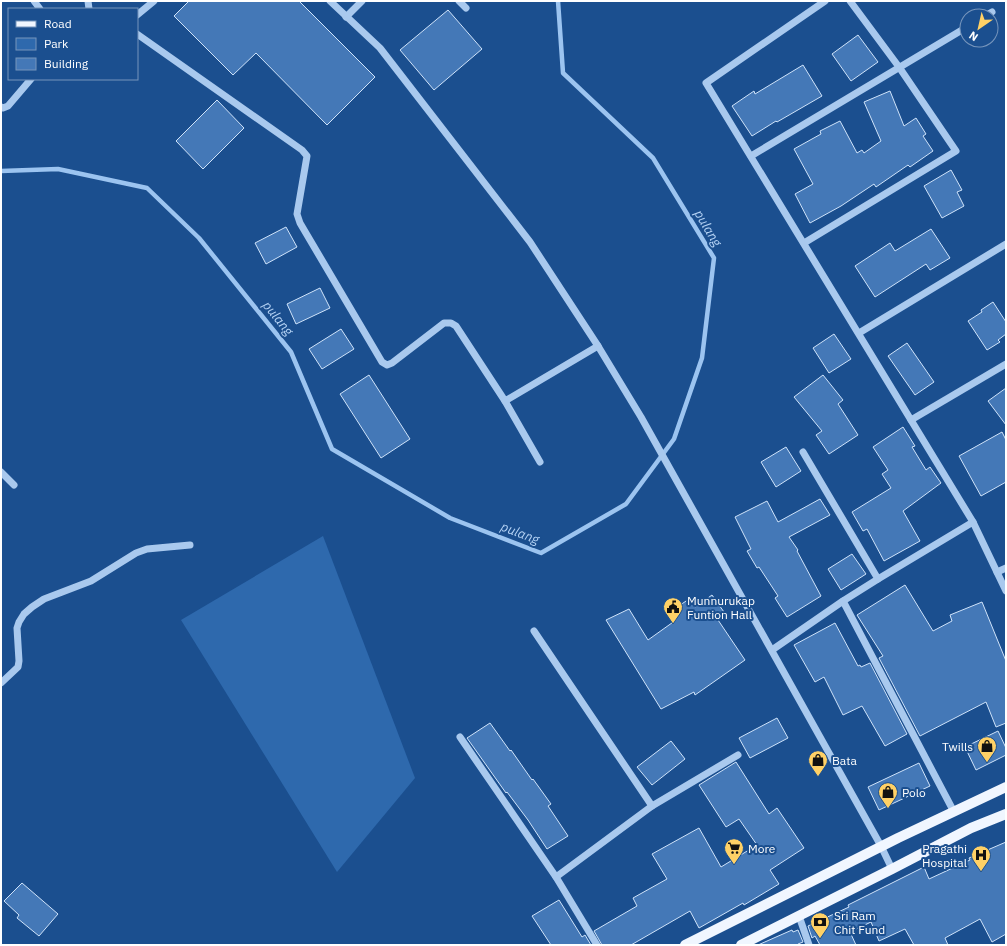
<svg xmlns="http://www.w3.org/2000/svg" width="1007" height="946" font-family="'IBM Plex Sans',sans-serif">
  <style>
    .green { fill: #2e69ad }
    .lines { fill: none; stroke-linecap: round; stroke-linejoin: round }
    .stream { stroke: #9cc4f0; stroke-width: 4.5 }
    .building { fill: #4478b7; stroke: #cfe3fa }
    .minor { stroke: #a9c9ee; stroke-width: 7 }
    .major { stroke: #f0f6ff; stroke-width: 10 }
    .labels { text-anchor: middle; dominant-baseline: central; stroke-width: 4; stroke-linejoin: round; paint-order: stroke }
    .poi-label { font-size: 12px; fill: #fff; stroke: #1b4f8f; text-anchor: start }
    .water-label { font-size: 13px; font-style: italic; fill: #b5d3f5; stroke: #1b4f8f }
  </style>
  <rect width="100%" height="100%" fill="#1b4f8f"/>
  <polygon class="green" points="323,536 415,778 337,872 181,620"/>
  <g class="lines">
    <polyline class="stream" points="1,171 58,169 147,188 199,238 291,352 332,449 450,518 541,553 626,504 674,439 702,358 714,258 653,158 563,73 558,1"/>
  </g>
  <g class="building">
    <polygon points="189,1 299,1 375,77 327,125 256,53 233,75 174,16"/>
    <polygon points="448,10 482,49 434,90 400,50"/>
    <polygon points="858,35 878,62 851,81 832,54"/>
    <polygon points="803,65 822,96 777,122 776,121 752,136 732,106 754,91 755,94"/>
    <polygon points="890,91 904,126 916,118 926,134 923,136 933,151 910,167 908,165 876,187 874,184 841,206 810,223 795,194 813,184 794,149 821,134 820,131 840,121 857,153 862,150 864,153 881,141 864,102"/>
    <polygon points="217,100 244,128 203,169 176,141"/>
    <polygon points="951,170 962,190 957,192 964,206 942,218 924,186"/>
    <polygon points="286,227 297,247 266,264 255,243"/>
    <polygon points="931,229 950,258 930,270 926,264 875,297 855,266 890,243 895,251"/>
    <polygon points="320,288 330,308 296,324 287,304"/>
    <polygon points="993,302 1006,322 1006,334 998,340 1000,342 987,350 968,321 982,312 981,310"/>
    <polygon points="341,329 354,349 322,369 309,349"/>
    <polygon points="834,334 851,359 829,373 813,348"/>
    <polygon points="907,343 934,382 915,395 888,356"/>
    <polygon points="369,375 410,439 381,458 340,394"/>
    <polygon points="823,375 843,400 838,404 858,435 829,454 816,435 822,431 794,397"/>
    <polygon points="1006,388 1006,425 988,401"/>
    <polygon points="903,427 915,446 912,447 926,470 930,467 941,483 903,511 920,541 884,561 867,529 863,531 852,512 891,488 882,474 888,470 873,447"/>
    <polygon points="1002,432 1006,440 1006,482 981,496 959,456"/>
    <polygon points="786,447 801,471 776,487 761,462"/>
    <polygon points="820,499 830,515 789,537 798,550 797,551 821,596 787,617 775,598 778,596 759,567 757,568 747,551 751,549 735,517 767,501 778,522"/>
    <polygon points="852,554 866,574 841,590 828,569"/>
    <polygon points="905,585 933,631 952,621 950,615 982,602 1006,661 1006,723 996,727 986,702 920,736 879,658 883,656 857,615"/>
    <polygon points="712,595 724,612 716,617 745,660 695,695 694,692 661,709 606,620 629,609 648,640 676,620 670,612 689,599 695,607"/>
    <polygon points="835,623 858,666 860,665 861,667 870,663 907,734 885,746 862,706 843,715 824,677 815,682 794,645"/>
    <polygon points="777,718 788,738 750,758 739,738"/>
    <polygon points="490,723 510,751 511,750 532,780 533,779 551,804 548,806 568,836 547,849 528,820 507,792 506,793 467,738"/>
    <polygon points="998,731 1006,748 1006,755 976,770 965,747"/>
    <polygon points="671,741 685,759 652,785 637,767"/>
    <polygon points="736,762 769,814 777,808 804,848 770,870 779,884 744,905 743,903 699,928 690,911 631,945 602,945 594,931 637,906 633,898 667,879 652,854 699,828 721,867 757,845 739,819 726,827 699,785"/>
    <polygon points="919,763 930,786 879,810 868,787"/>
    <polygon points="1006,842 1006,934 992,942 980,919 945,938 948,945 914,945 905,929 879,941 871,922 850,932 856,945 820,945 815,936 812,938 808,926 849,907 848,905 924,867 929,879 970,860 969,858"/>
    <polygon points="22,883 58,914 39,936 17,918 19,915 4,901"/>
    <polygon points="559,900 582,937 585,935 591,945 551,945 532,916"/>
    <polygon points="792,930 793,932 798,930 803,942 798,944 799,945 758,945"/>
  </g>
  <g class="lines">
    <g class="minor">
      <polyline points="34,1 40,9"/>
      <polyline points="88,1 89,9"/>
      <polyline points="330,1 380,48 530,242 598,346 641,417 881,846 892,869"/>
      <polyline points="459,1 466,8"/>
      <polyline points="825,1 706,83 973,522"/>
      <polyline points="137,15 154,1"/>
      <polyline points="985,16 992,12"/>
      <polyline points="346,17 362,1"/>
      <polyline points="137,34 302,150 307,156 297,214 300,223 382,362 387,365 392,363 444,323 451,323 456,326 505,401 598,346"/>
      <polyline points="1,107 3,108 8,106 31,79"/>
      <polyline points="751,156 967,27"/>
      <polyline points="804,243 956,151 899,67 850,1"/>
      <polyline points="859,333 1006,244"/>
      <polyline points="505,401 540,462"/>
      <polyline points="911,420 1006,364"/>
      <polyline points="1,472 14,485"/>
      <polyline points="997,572 1006,568"/>
      <polyline points="878,579 973,522 1006,591"/>
      <polyline points="843,601 954,812"/>
      <polyline points="534,631 652,806"/>
      <polyline points="772,650 843,601 878,579 803,452"/>
      <polyline points="1,683 18,667 19,661 17,628 19,622 24,614 32,607 44,599 91,581 136,553 147,549 190,545"/>
      <polyline points="460,737 556,877 597,945"/>
      <polyline points="556,877 652,806 738,755"/>
      <polyline points="799,916 809,945"/>
    </g>
    <g class="major">
      <polyline points="685,945 898,838 1006,787"/>
      <polyline points="741,945 892,869 971,828 1006,814"/>
    </g>
  </g>
  <defs>
    <g id="civic-pin" transform="scale(1)"><path d="M0 17L-7.5 6A9.5 9.5 0 1 1 7.5 6Z" fill="#ffd166" stroke="#1b4f8f"/><path d="M-.6-6.5H3V-4.5H.6V-3L4-1V1h2V6H-6V1h2V-1L-.6-3ZM-1.2 2.5V6h2.4V2.5Z" fill="#111"/></g>
    <g id="shop-pin" transform="scale(1)"><path d="M0 17L-7.5 6A9.5 9.5 0 1 1 7.5 6Z" fill="#ffd166" stroke="#1b4f8f"/><path d="M-5-2.5h2.3a2.7 3.5 0 0 1 5.4 0H5L5.5 6h-11ZM-1.5-2.5h3a1.5 2.3 0 0 0-3 0Z" fill="#111"/></g>
    <g id="supermarket-pin" transform="scale(1)"><path d="M0 17L-7.5 6A9.5 9.5 0 1 1 7.5 6Z" fill="#ffd166" stroke="#1b4f8f"/><path d="M-6-5.5h2.5l.6 2H6L4.5 2H-2.5L-4.4-4H-6ZM-1.5 3.2a1.3 1.3 0 1 0 .1 0ZM3 3.2a1.3 1.3 0 1 0 .1 0Z" fill="#111"/></g>
    <g id="hospital-pin" transform="scale(1)"><path d="M0 17L-7.5 6A9.5 9.5 0 1 1 7.5 6Z" fill="#ffd166" stroke="#1b4f8f"/><path d="M-5-5h3v3.5h4V-5h3V5h-3V1.5h-4V5h-3Z" fill="#111"/></g>
    <g id="bank-pin" transform="scale(1)"><path d="M0 17L-7.5 6A9.5 9.5 0 1 1 7.5 6Z" fill="#ffd166" stroke="#1b4f8f"/><path d="M-6-4H6V4H-6ZM0-2.3a2.3 2.3 0 1 0 0 4.6a2.3 2.3 0 1 0 0-4.6Z" fill="#111"/></g>
  </defs>
  <g fill-rule="evenodd">
    <use href="#civic-pin" x="673" y="607"/>
    <use href="#shop-pin" x="987" y="746"/>
    <use href="#shop-pin" x="818" y="760"/>
    <use href="#shop-pin" x="888" y="792"/>
    <use href="#supermarket-pin" x="734" y="848"/>
    <use href="#hospital-pin" x="981" y="855"/>
    <use href="#bank-pin" x="820" y="922"/>
  </g>
  <g class="labels">
    <g class="poi-label">
      <text x="687" y="600">Munnurukap<tspan x="687" dy="14">Funtion Hall</tspan></text>
      <text x="973" y="746" text-anchor="end">Twills</text>
      <text x="832" y="760">Bata</text>
      <text x="902" y="792">Polo</text>
      <text x="748" y="848">More</text>
      <text x="967" y="848" text-anchor="end">Pragathi<tspan x="967" dy="14">Hospital</tspan></text>
      <text x="834" y="915">Sri Ram<tspan x="834" dy="14">Chit Fund</tspan></text>
    </g>
    <g class="water-label">
      <text transform="translate(708 228) rotate(59)">pulang</text>
      <text transform="translate(278 318) rotate(51)">pulang</text>
      <text transform="translate(520 533) rotate(21)">pulang</text>
    </g>
  </g>
  <rect width="1007" height="946" fill="none" stroke="#ffffff" stroke-width="4"/>
  <rect x="8" y="8" width="130" height="72" fill="#1b4f8f" stroke="#7695bc"/>
  <rect x="16" y="21" width="20" height="6" fill="#f0f6ff" stroke="#7695bc"/>
  <text x="44" y="28" font-size="12" fill="#ffffff">Road</text>
  <rect x="16" y="38" width="20" height="12" fill="#2e69ad" stroke="#7695bc"/>
  <text x="44" y="48" font-size="12" fill="#ffffff">Park</text>
  <rect x="16" y="58" width="20" height="12" fill="#4478b7" stroke="#7695bc"/>
  <text x="44" y="68" font-size="12" fill="#ffffff">Building</text>
  <g transform="translate(979 28) rotate(214)"><circle r="19" fill="#1b4f8f" stroke="#7695bc"/>
  <path d="M0-3L7 15L0 10L-7 15Z" fill="#ffd166"/>
  <text y="-6" font-size="11" font-weight="bold" text-anchor="middle" fill="#ffffff">N</text>
  </g>
</svg>
